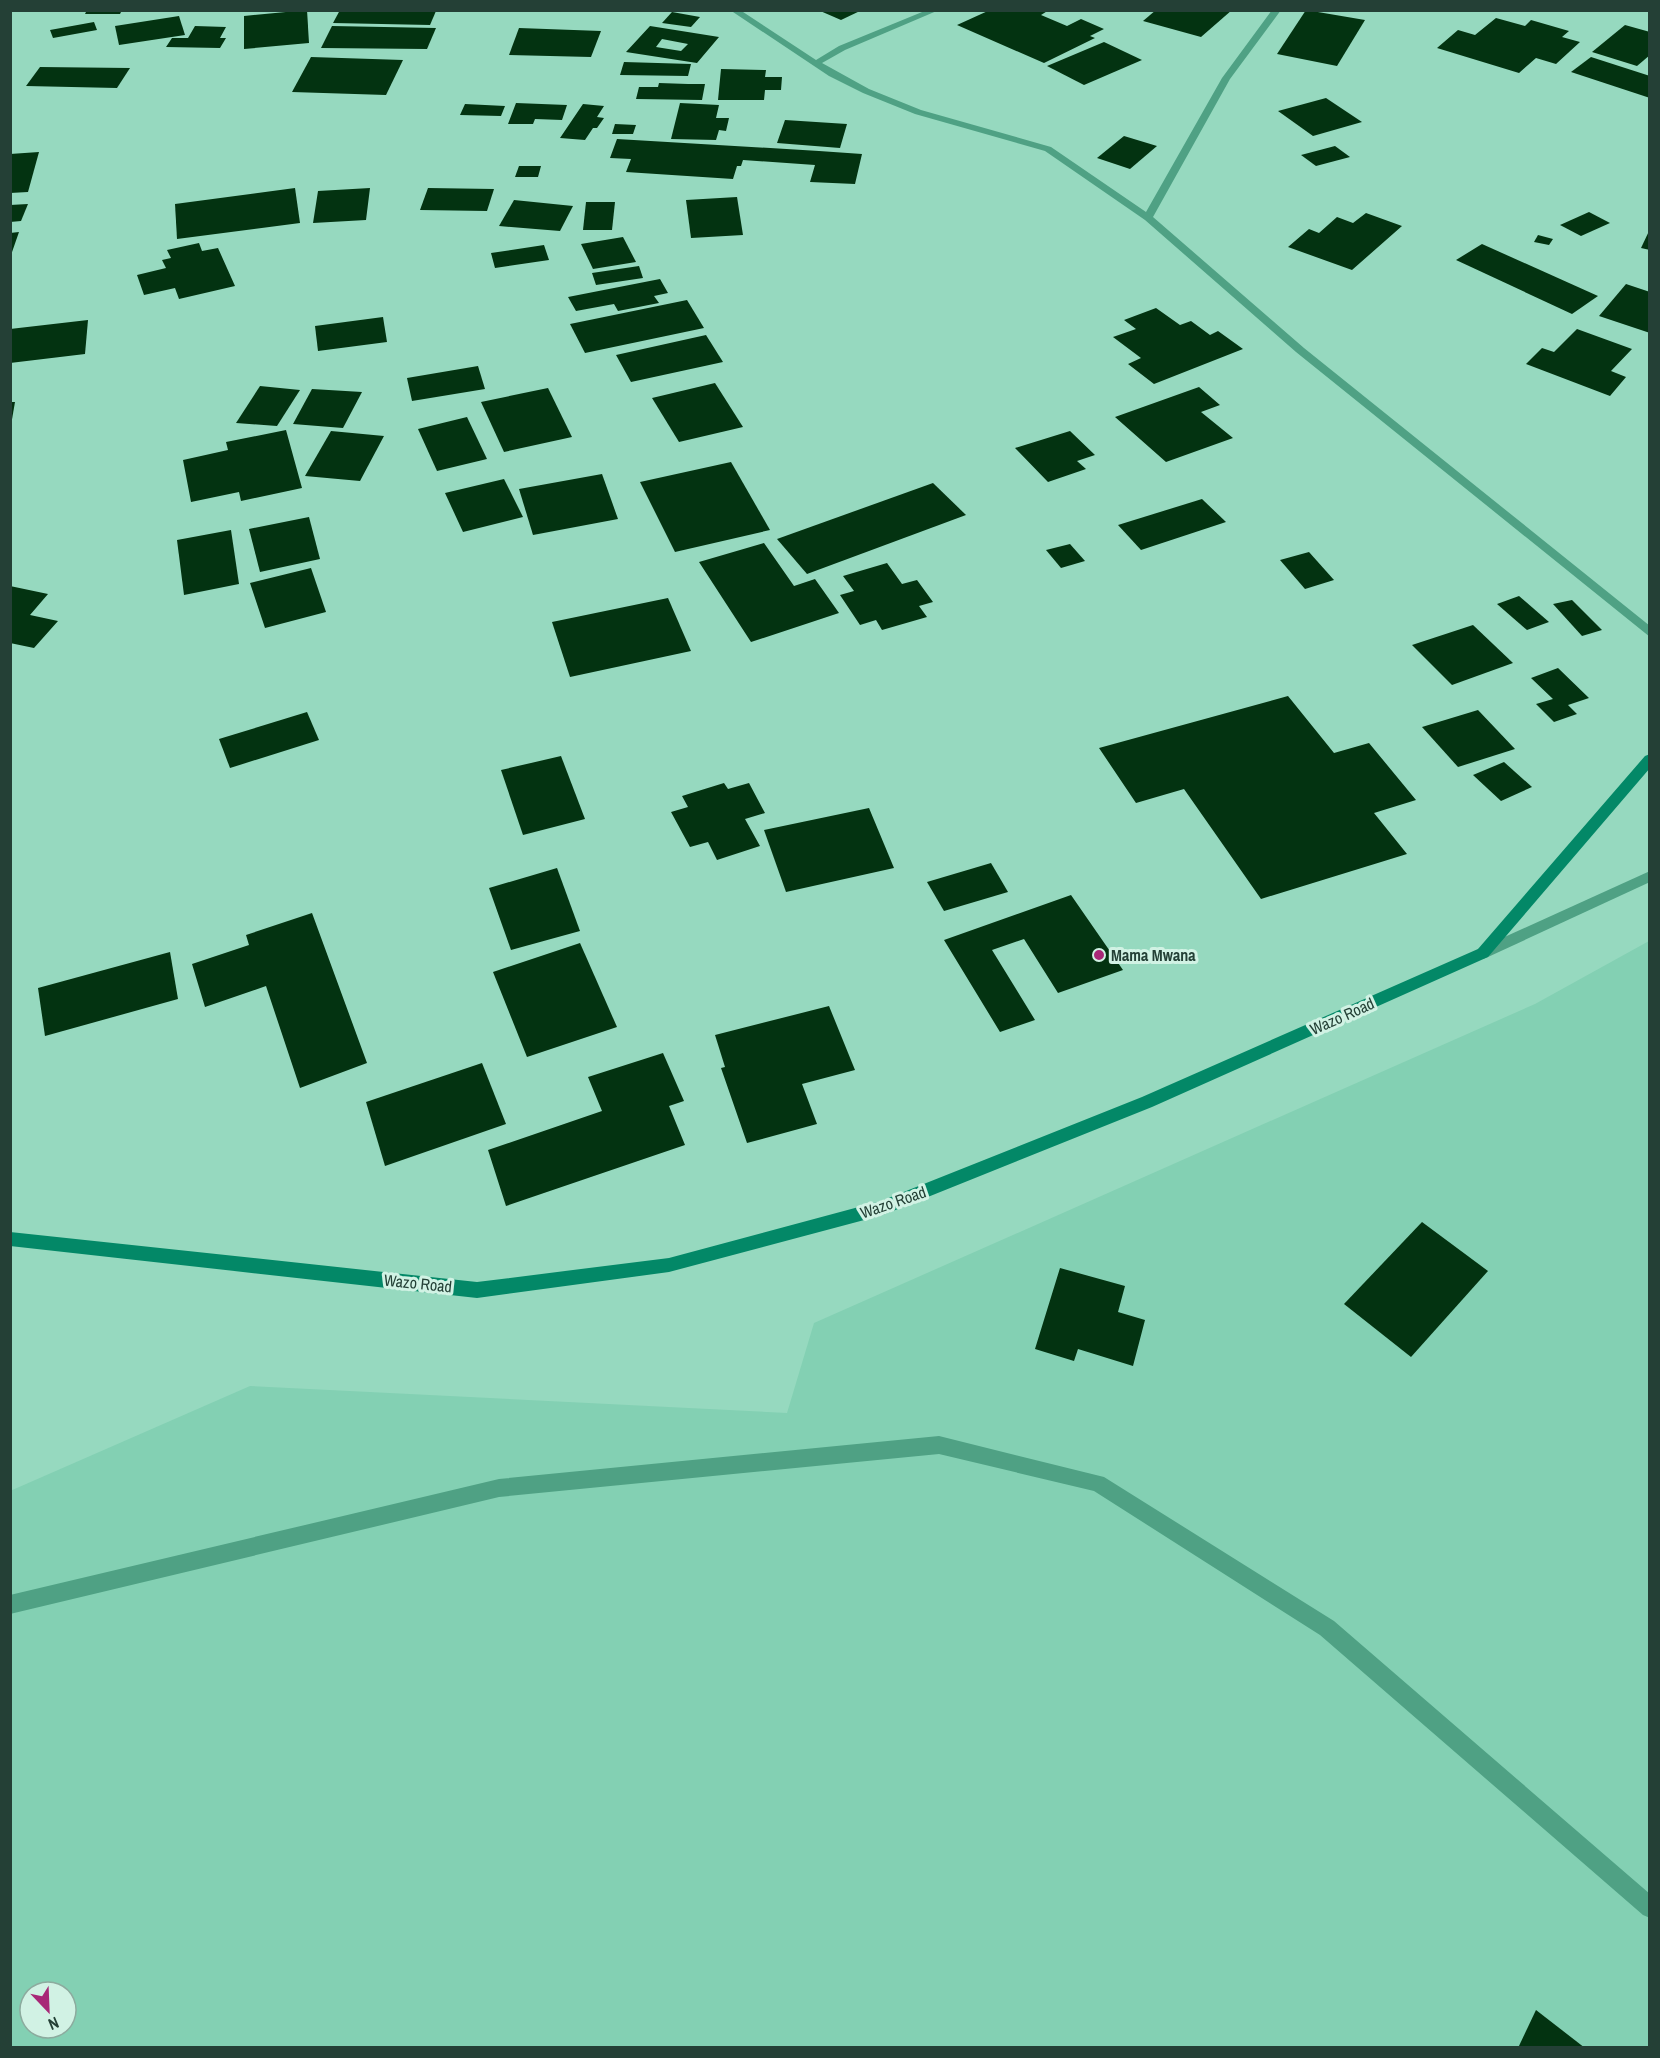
<svg xmlns="http://www.w3.org/2000/svg" width="1660" height="2058" font-family="'Archivo Narrow',sans-serif">
  <style>
    .built { fill: #83d0b3; fill-rule: evenodd }
    .building { fill: #033311; fill-rule: evenodd }
    .lines { fill: none; stroke-linecap: round; stroke-linejoin: round }
    .service { fill: #4fa184; fill-rule: evenodd }
    .minor { fill: #4fa184; fill-rule: evenodd }
    .secondary { fill: #038867; fill-rule: evenodd }
    .poi-dot { fill: #a82877; stroke: #d1f2e4; stroke-width: 2 }
    .labels { text-anchor: middle; dominant-baseline: central; stroke-width: 6; stroke-linejoin: round; paint-order: stroke }
    .poi-label { font-size: 16px; font-weight: bold; fill: #244036; stroke: #d1f2e4; text-anchor: start }
    .street-label { font-size: 16px; fill: #244036; stroke: #d1f2e4 }
  </style>
  <rect width="100%" height="100%" fill="#96d9bf"/>
  <path class="built" d="M1649,941V2047H11L10,1491L250,1386L787,1413L814,1323L1535,1004ZM30,1992H66V2028H30Z"/>
  <g class="building">
    <polygon points="87,10 122,10 120,14 85,14"/>
    <polygon points="307,10 309,43 244,49 244,16"/>
    <polygon points="340,10 390,10 436,11 430,25 333,23"/>
    <polygon points="818,10 862,10 841,20"/>
    <polygon points="990,10 1049,10 1041,15 1067,26 1081,19 1104,29 1090,36 1095,38 1044,63 957,25"/>
    <polygon points="1156,10 1232,10 1201,37 1143,21"/>
    <polygon points="1306,10 1365,20 1337,66 1277,54"/>
    <polygon points="672,12 700,17 691,27 662,23"/>
    <polygon points="179,16 185,35 119,45 115,26"/>
    <polygon points="1496,18 1525,26 1531,20 1569,31 1562,37 1580,42 1556,64 1536,58 1519,73 1437,48 1458,30 1475,35"/>
    <polygon points="94,22 97,30 53,38 50,30"/>
    <polygon points="1625,25 1650,32 1650,55 1637,66 1592,52"/>
    <polygon points="195,26 226,27 220,38 226,38 220,48 166,47 172,38 188,38"/>
    <polygon points="332,26 436,28 427,49 321,48"/>
    <path d="M650,26L719,37L697,63L626,52ZM662,39L688,44L681,51L656,47Z"/>
    <polygon points="519,28 601,31 591,57 509,55"/>
    <polygon points="1104,42 1142,60 1084,85 1047,66"/>
    <polygon points="311,57 403,60 386,95 292,92"/>
    <polygon points="1591,57 1650,76 1650,98 1571,72"/>
    <polygon points="624,62 691,64 688,76 620,75"/>
    <polygon points="40,67 130,68 117,88 26,86"/>
    <polygon points="721,69 766,70 765,77 782,77 781,90 765,90 764,100 718,100"/>
    <polygon points="659,83 688,84 705,84 702,100 636,99 639,87 658,87"/>
    <polygon points="1326,98 1362,122 1313,136 1278,111"/>
    <polygon points="516,103 567,105 562,120 535,119 533,124 508,124"/>
    <polygon points="680,103 719,105 716,118 729,118 726,131 719,130 716,140 671,139"/>
    <polygon points="465,104 505,106 501,116 460,115"/>
    <polygon points="583,104 604,106 597,117 604,118 597,128 593,128 585,140 560,138"/>
    <polygon points="785,120 847,124 840,148 777,143"/>
    <polygon points="615,124 636,125 633,134 612,134"/>
    <polygon points="1124,136 1157,146 1130,169 1097,158"/>
    <polygon points="617,139 819,151 862,154 855,184 810,182 815,165 743,160 741,166 737,166 733,179 626,172 631,159 610,158"/>
    <polygon points="1335,146 1350,157 1316,166 1301,155"/>
    <polygon points="39,152 28,192 10,193 10,154"/>
    <polygon points="519,166 541,166 538,177 515,177"/>
    <polygon points="295,188 300,223 177,239 175,204"/>
    <polygon points="370,188 366,220 313,223 318,191"/>
    <polygon points="428,188 494,189 487,211 420,210"/>
    <polygon points="737,197 743,235 691,238 686,200"/>
    <polygon points="514,200 573,206 560,231 499,226"/>
    <polygon points="586,202 615,202 612,230 583,230"/>
    <polygon points="28,204 21,221 10,222 10,205"/>
    <polygon points="1589,212 1610,223 1581,236 1560,225"/>
    <polygon points="1366,213 1402,226 1352,270 1288,247 1309,229 1319,233 1337,217 1353,223"/>
    <polygon points="1650,229 1650,250 1641,248"/>
    <polygon points="19,232 11,255 10,255 10,233"/>
    <polygon points="1538,235 1553,239 1549,245 1534,242"/>
    <polygon points="623,237 636,262 593,269 581,244"/>
    <polygon points="199,243 202,251 218,248 235,286 179,299 175,288 144,295 137,275 166,268 162,260 171,258 167,250"/>
    <polygon points="1482,244 1598,296 1572,314 1456,260"/>
    <polygon points="544,245 549,260 495,268 491,253"/>
    <polygon points="639,266 643,278 596,285 592,273"/>
    <polygon points="660,279 668,293 654,296 659,303 618,311 614,304 576,311 568,297"/>
    <polygon points="1626,284 1650,292 1650,333 1599,316"/>
    <polygon points="687,300 704,328 585,353 570,324"/>
    <polygon points="1156,308 1180,325 1191,321 1210,335 1218,331 1243,349 1154,384 1128,364 1141,358 1113,337 1136,329 1124,320"/>
    <polygon points="383,317 387,342 318,351 315,326"/>
    <polygon points="88,320 85,354 10,363 10,329"/>
    <polygon points="1577,329 1632,349 1611,371 1626,377 1610,396 1526,364 1542,348 1554,352"/>
    <polygon points="706,335 723,362 631,382 616,355"/>
    <polygon points="478,366 485,389 412,401 407,378"/>
    <polygon points="715,383 743,427 679,442 652,398"/>
    <polygon points="260,386 300,390 277,426 236,423"/>
    <polygon points="1199,387 1220,405 1201,412 1233,438 1166,462 1115,417"/>
    <polygon points="548,388 572,437 504,452 481,402"/>
    <polygon points="312,389 362,392 343,428 293,424"/>
    <polygon points="10,402 15,402 10,431"/>
    <polygon points="467,417 487,459 437,471 418,429"/>
    <polygon points="286,430 302,488 241,501 239,492 191,502 183,460 228,450 226,442"/>
    <polygon points="331,431 384,436 360,481 305,476"/>
    <polygon points="1070,431 1095,455 1077,461 1086,469 1048,482 1015,448"/>
    <polygon points="731,462 770,530 675,552 640,482"/>
    <polygon points="602,474 618,519 533,535 519,489"/>
    <polygon points="504,479 523,517 463,532 445,493"/>
    <polygon points="933,483 966,515 807,574 777,539"/>
    <polygon points="1202,499 1226,522 1141,550 1118,525"/>
    <polygon points="309,517 320,559 260,572 249,529"/>
    <polygon points="231,530 239,584 184,595 177,540"/>
    <polygon points="764,543 794,586 815,579 839,613 751,642 699,562"/>
    <polygon points="1070,544 1085,561 1061,568 1046,550"/>
    <polygon points="1309,552 1334,580 1305,589 1280,560"/>
    <polygon points="887,563 902,584 917,580 933,602 919,606 927,617 882,630 876,620 860,625 840,595 854,591 843,576"/>
    <polygon points="311,568 326,612 265,628 250,583"/>
    <polygon points="10,586 48,594 30,615 58,621 34,648 10,643"/>
    <polygon points="1519,596 1549,622 1527,630 1497,604"/>
    <polygon points="668,598 691,651 570,677 552,622"/>
    <polygon points="1572,600 1602,630 1582,636 1553,604"/>
    <polygon points="1473,625 1513,663 1452,685 1412,645"/>
    <polygon points="1558,668 1589,698 1568,705 1577,714 1554,722 1536,704 1553,699 1531,678"/>
    <polygon points="1288,696 1334,753 1369,743 1416,800 1374,813 1407,854 1261,899 1184,789 1136,803 1099,748"/>
    <polygon points="1478,710 1515,749 1458,767 1422,727"/>
    <polygon points="307,712 319,740 230,768 219,739"/>
    <polygon points="561,756 585,819 523,835 501,770"/>
    <polygon points="1504,762 1532,787 1501,801 1473,775"/>
    <polygon points="724,783 728,789 749,783 765,813 745,819 760,846 717,860 708,842 690,847 671,812 688,807 682,796"/>
    <polygon points="869,808 894,868 786,892 764,830"/>
    <polygon points="991,863 1008,892 944,911 927,882"/>
    <polygon points="557,868 580,931 511,950 489,888"/>
    <polygon points="1071,895 1123,970 1058,993 1024,939 992,950 1035,1020 1000,1032 944,940"/>
    <polygon points="312,913 367,1063 300,1088 266,986 205,1007 192,964 249,945 246,935"/>
    <polygon points="580,943 617,1027 527,1057 493,972"/>
    <polygon points="170,952 178,999 45,1036 38,988"/>
    <polygon points="829,1006 855,1070 802,1084 817,1124 747,1143 721,1068 725,1067 715,1035"/>
    <polygon points="663,1053 684,1101 669,1106 685,1145 506,1206 488,1150 602,1111 588,1077"/>
    <polygon points="482,1063 506,1124 385,1166 366,1102"/>
    <polygon points="1422,1222 1488,1271 1411,1357 1344,1304"/>
    <polygon points="1060,1268 1125,1286 1118,1312 1145,1320 1133,1366 1078,1349 1074,1361 1035,1349"/>
    <polygon points="1536,2010 1585,2048 1518,2048"/>
  </g>
  <g class="lines">
    <g class="service">
      <polygon points="1650,871 1650,882 1488,957 1483,959 1476,953 1478,949"/>
      <polygon points="939,1436 1104,1477 1334,1621 1650,1894 1650,1918 1643,1915 1320,1635 1094,1491 939,1454 499,1497 10,1614 10,1595 499,1479"/>
    </g>
    <polygon class="minor" points="730,10 740,10 816,60 839,46 927,10 939,10 845,50 822,63 869,89 921,110 1051,147 1146,212 1222,78 1272,10 1281,10 1230,79 1153,217 1304,348 1650,626 1650,637 1296,352 1145,220 1045,151 915,114 863,93 829,76"/>
    <polygon class="secondary" points="1650,754 1650,768 1488,957 1152,1107 883,1215 669,1272 477,1298 10,1246 10,1232 477,1282 669,1258 881,1201 1142,1097 1478,949 1645,756"/>
  </g>
  <circle class="poi-dot" cx="1099" cy="955" r="6"/>
  <g class="labels">
    <g class="poi-label">
      <text x="1111" y="955">Mama Mwana</text>
    </g>
    <g class="street-label">
      <text transform="translate(1342 1016) rotate(-24)">Wazo Road</text>
      <text transform="translate(893 1202) rotate(-19)">Wazo Road</text>
      <text transform="translate(418 1283) rotate(6)">Wazo Road</text>
    </g>
  </g>
  <rect width="1660" height="2058" fill="none" stroke="#244036" stroke-width="24"/>
  <g transform="translate(48 2010) rotate(157)"><circle r="28" fill="#d1f2e4" stroke="#8cab9e" stroke-width="1.5"/>
  <path d="M0-4.5L10 22L0 15L-10 22Z" fill="#a82877"/>
  <text y="-9" font-size="16" font-weight="bold" text-anchor="middle" fill="#244036">N</text>
  </g>
</svg>
